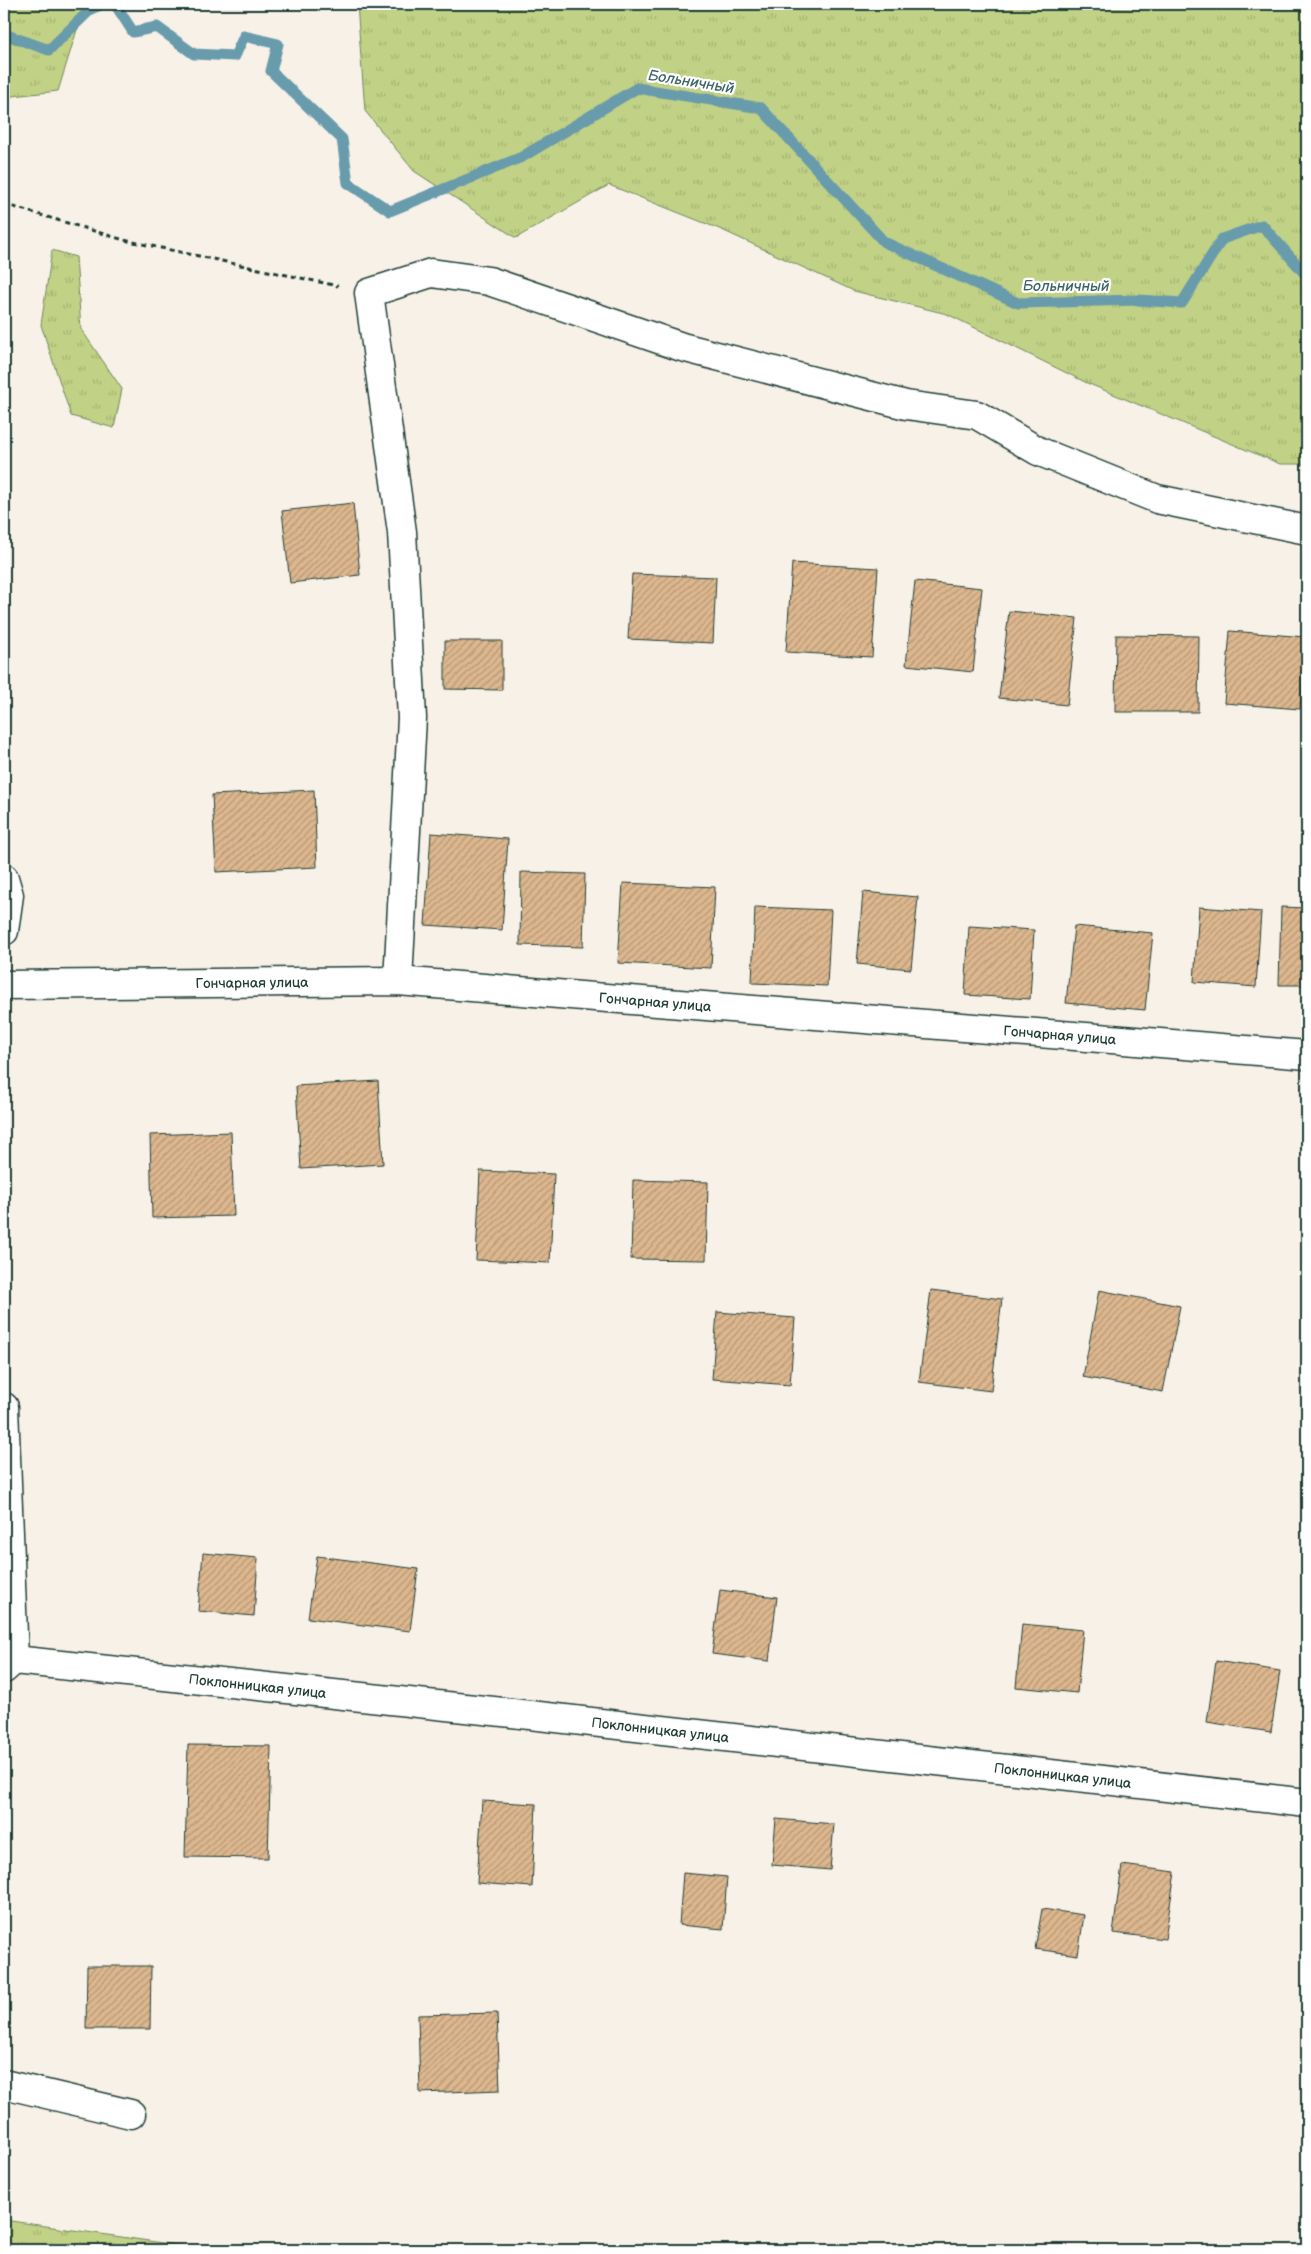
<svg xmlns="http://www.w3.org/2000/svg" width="1311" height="2254" font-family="'Balsamiq Sans',sans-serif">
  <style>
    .grass { fill: url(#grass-tufts); stroke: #70875c }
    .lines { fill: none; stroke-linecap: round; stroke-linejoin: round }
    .stream { stroke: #689bab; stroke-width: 11 }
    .building { fill: url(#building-hatch); stroke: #1f3d34 }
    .minor-casing { stroke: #1f3d34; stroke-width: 31 }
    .tertiary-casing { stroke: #1f3d34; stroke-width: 31 }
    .path { stroke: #1f3d34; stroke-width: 3; stroke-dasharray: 5 4; stroke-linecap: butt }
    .minor { stroke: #fff; stroke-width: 28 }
    .tertiary { stroke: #fff; stroke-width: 28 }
    .labels { text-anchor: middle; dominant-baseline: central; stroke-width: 4.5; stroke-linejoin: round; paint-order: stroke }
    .street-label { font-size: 14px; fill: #1f3d34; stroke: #fff }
    .water-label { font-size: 15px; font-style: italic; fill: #3d6466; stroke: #fff }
  </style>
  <defs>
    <pattern id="grass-tufts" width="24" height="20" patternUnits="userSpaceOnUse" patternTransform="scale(1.25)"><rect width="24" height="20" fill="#c1d185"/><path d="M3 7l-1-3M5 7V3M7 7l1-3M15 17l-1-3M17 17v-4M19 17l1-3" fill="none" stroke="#a5b473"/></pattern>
    <pattern id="building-hatch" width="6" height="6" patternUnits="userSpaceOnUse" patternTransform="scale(1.25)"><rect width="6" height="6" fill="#ddb78e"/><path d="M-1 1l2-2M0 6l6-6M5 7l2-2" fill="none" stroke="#b39675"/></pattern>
  </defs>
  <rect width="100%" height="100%" fill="#f8f1e8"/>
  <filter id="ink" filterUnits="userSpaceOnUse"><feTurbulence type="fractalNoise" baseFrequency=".02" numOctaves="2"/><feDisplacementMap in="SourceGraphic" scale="10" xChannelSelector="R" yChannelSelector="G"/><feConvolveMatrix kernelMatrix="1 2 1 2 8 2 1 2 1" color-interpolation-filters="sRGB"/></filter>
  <g filter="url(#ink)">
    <g class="grass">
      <polygon points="4,4 85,4 58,91 4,97"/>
      <polygon points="357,4 1307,4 1307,464 1280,464 1087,383 947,314 854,291 722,230 609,185 516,238 414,171 365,111"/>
      <polygon points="52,250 76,257 81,329 122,389 114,428 71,416 41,325"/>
      <polygon points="4,2220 211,2250 4,2250"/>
    </g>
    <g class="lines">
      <g class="stream">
        <polyline points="115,4 133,32 157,27 194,54 235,56 244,36 278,44 271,71 342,139 348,183 390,211 522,157 637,88 761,108 884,242 1018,303 1139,300 1182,303 1222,239 1262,225 1307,276"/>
        <polyline points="4,34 49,50 91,9 103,4"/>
      </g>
    </g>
    <g class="building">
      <polygon points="353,503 360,575 290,583 282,511"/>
      <polygon points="792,563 878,568 872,657 786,652"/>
      <polygon points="632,574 716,577 713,643 628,639"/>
      <polygon points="915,581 982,588 973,672 906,665"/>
      <polygon points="1009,611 1077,618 1067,705 999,698"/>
      <polygon points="1230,631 1306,637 1300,709 1224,703"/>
      <polygon points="1116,635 1199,636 1198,712 1115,712"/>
      <polygon points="445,641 502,641 502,690 445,689"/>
      <polygon points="314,790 317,867 216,872 212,795"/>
      <polygon points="431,833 508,839 502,930 425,925"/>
      <polygon points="521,872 585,874 583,947 520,945"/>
      <polygon points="623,883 715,887 711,968 618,963"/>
      <polygon points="863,892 918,897 911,969 857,964"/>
      <polygon points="755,907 831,910 827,986 752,983"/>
      <polygon points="1199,907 1261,912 1256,987 1194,982"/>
      <polygon points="1281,907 1307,908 1307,985 1279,985"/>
      <polygon points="969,926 1034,930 1030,999 965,995"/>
      <polygon points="1074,926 1153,933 1145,1010 1066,1003"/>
      <polygon points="378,1081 383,1164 301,1169 296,1086"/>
      <polygon points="231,1132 234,1216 152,1218 150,1135"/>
      <polygon points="480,1171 554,1174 550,1263 476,1260"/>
      <polygon points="633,1180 708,1182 706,1260 631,1259"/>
      <polygon points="931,1290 1002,1299 991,1391 919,1382"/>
      <polygon points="1099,1290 1180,1306 1163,1392 1083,1377"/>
      <polygon points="717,1312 795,1318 790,1385 712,1379"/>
      <polygon points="203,1553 258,1558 254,1616 198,1611"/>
      <polygon points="317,1556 418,1569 410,1631 308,1618"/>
      <polygon points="720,1590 777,1597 769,1661 712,1654"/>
      <polygon points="1022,1624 1083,1630 1077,1693 1016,1687"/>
      <polygon points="1216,1661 1280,1671 1271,1732 1207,1722"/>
      <polygon points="188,1745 271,1746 268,1858 185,1857"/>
      <polygon points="482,1801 536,1804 532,1887 477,1883"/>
      <polygon points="776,1819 834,1824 830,1870 772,1865"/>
      <polygon points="1122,1865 1175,1872 1165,1939 1113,1933"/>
      <polygon points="683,1873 727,1877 723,1929 679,1925"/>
      <polygon points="1042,1909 1084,1915 1078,1955 1035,1949"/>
      <polygon points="87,1966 151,1966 150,2029 86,2029"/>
      <polygon points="497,2013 500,2090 420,2093 418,2015"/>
    </g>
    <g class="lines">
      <g class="minor-casing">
        <g id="minor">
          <polyline points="4,878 9,895 4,931"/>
          <polyline points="398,981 412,718 402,532 369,293 431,273 489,281 682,347 906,405 977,415 1038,451 1157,499 1307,530"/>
          <polyline points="4,1407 14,1660 4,1669"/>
          <path id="s1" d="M14,1660L512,1713L1307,1803"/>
          <polyline points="4,2084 131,2114"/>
        </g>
      </g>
      <g class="tertiary-casing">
        <g id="tertiary">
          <path id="s2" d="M4,985L398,981L1307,1055"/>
        </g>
      </g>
      <polyline class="path" points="4,204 124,240 338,286"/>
      <use href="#minor" class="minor"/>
      <use href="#tertiary" class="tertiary"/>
    </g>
  </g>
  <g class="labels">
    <g class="street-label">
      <text stroke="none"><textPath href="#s2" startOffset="248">Гончарная улица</textPath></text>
      <text stroke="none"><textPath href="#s2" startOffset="652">Гончарная улица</textPath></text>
      <text stroke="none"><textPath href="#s2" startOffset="1058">Гончарная улица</textPath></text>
      <text stroke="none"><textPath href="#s1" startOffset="245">Поклонницкая улица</textPath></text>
      <text stroke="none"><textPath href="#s1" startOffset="650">Поклонницкая улица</textPath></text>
      <text stroke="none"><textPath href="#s1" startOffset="1055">Поклонницкая улица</textPath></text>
    </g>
    <g class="water-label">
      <text transform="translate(691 82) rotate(9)">Больничный</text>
      <text x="1066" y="286">Больничный</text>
    </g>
  </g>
  <rect width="1311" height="2254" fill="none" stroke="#fff" stroke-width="20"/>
  <rect x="10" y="10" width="1291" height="2234" fill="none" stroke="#1f3d34" stroke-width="2" filter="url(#ink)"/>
</svg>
